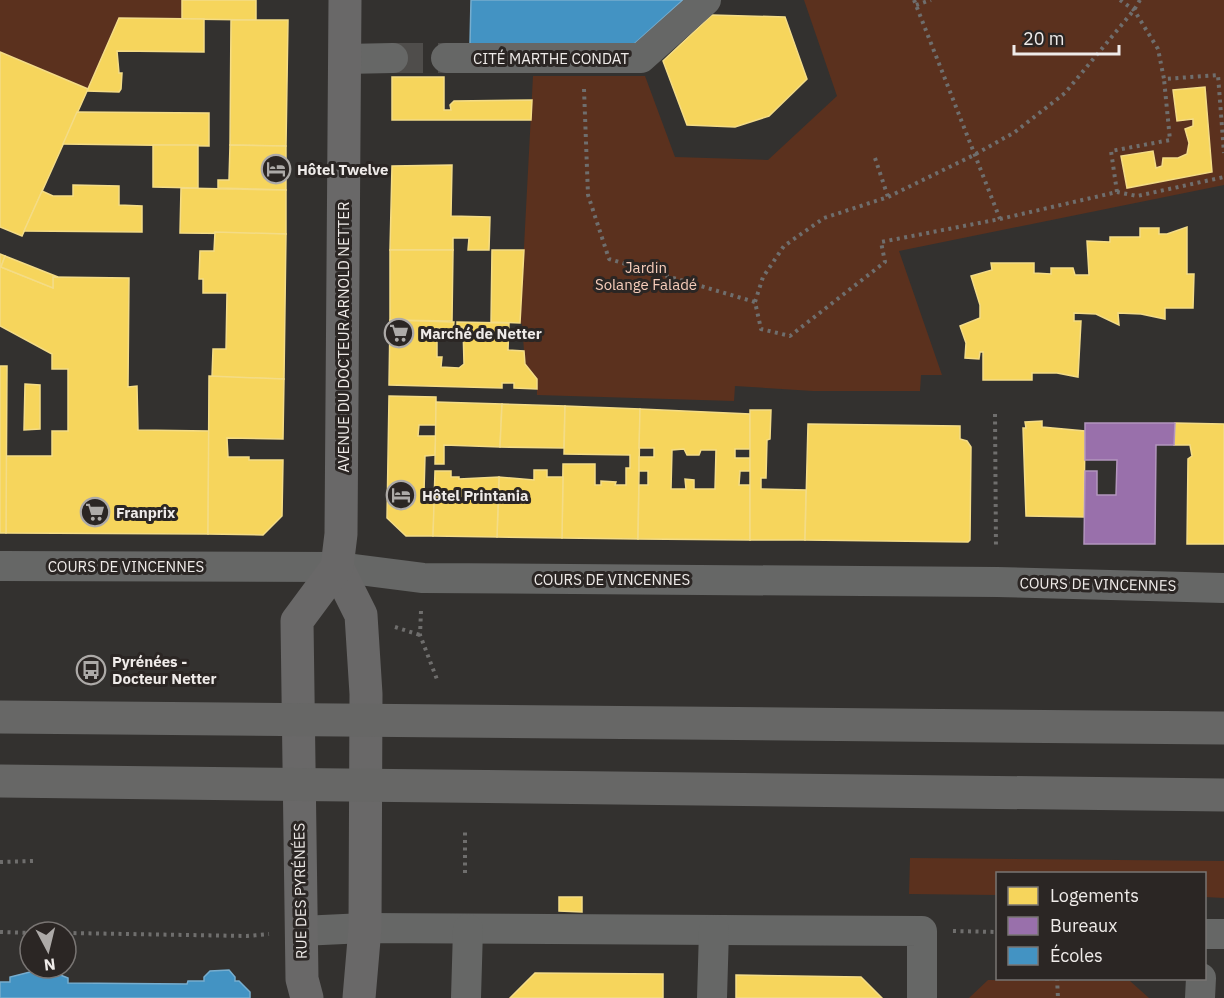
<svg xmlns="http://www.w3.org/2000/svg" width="1224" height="998" font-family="'IBM Plex Sans',sans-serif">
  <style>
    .green { fill: #5b311e }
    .homes { fill: #f6d55c; stroke: #f4dc86; stroke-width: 1.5; fill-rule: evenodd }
    .offices { fill: #9970ab; stroke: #b395be; stroke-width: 1.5 }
    .schools { fill: #4393c3; stroke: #77adce; stroke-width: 1.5 }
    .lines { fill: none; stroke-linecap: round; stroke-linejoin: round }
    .street-tunnel { stroke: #4f4d4b; stroke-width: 30; stroke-dasharray: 30 15; stroke-linecap: butt }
    .path { stroke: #6f6e6d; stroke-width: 4; stroke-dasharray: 3 4.5; stroke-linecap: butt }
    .street { stroke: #666766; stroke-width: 30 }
    .secondary { stroke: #696868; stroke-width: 33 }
    .primary { stroke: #676766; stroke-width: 33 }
    .labels { text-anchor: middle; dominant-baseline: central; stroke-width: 6; stroke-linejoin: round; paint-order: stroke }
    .street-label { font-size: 15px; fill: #efebe9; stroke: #2b2624 }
    .poi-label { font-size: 15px; font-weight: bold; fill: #efebe9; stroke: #2b2624; text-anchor: start }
    .park-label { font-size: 15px; fill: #f7cdbb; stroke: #2b2624 }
  </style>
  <rect width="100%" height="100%" fill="#33312f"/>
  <g class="green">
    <polygon points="0,0 182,0 182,19 119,18 88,89 0,52"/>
    <polygon points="804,0 1224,0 1224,185 899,251 942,375 921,375 920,391 813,391 735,386 734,401 537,395 537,379 525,364 522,324 520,323 533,76 645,76 675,157 768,160 837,96"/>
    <polygon points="910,858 1224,861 1224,898 1205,897 1204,874 998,874 997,895 909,894"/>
    <polygon points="988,980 1130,981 1149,998 969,998"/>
  </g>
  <g class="homes">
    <polygon points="182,0 256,0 256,20 182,19"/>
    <polygon points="712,15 785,17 807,79 769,116 735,127 687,125 663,61"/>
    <polygon points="119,18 204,19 204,52 117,51 119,73 122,73 121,89 119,92 87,91"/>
    <polygon points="231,20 288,20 286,146 230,145"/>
    <polygon points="0,52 88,89 22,236 0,227"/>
    <polygon points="392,77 444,77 444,110 451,110 450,105 454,101 532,100 531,120 392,120"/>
    <polygon points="1205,87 1212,172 1127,188 1121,156 1153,151 1156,168 1162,166 1163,158 1178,158 1187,154 1189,143 1185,129 1193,126 1193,119 1177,121 1173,90"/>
    <polygon points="77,112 209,113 209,146 63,144"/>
    <polygon points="153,145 198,145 198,188 153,187"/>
    <polygon points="230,145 286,146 286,190 218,188 218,180 229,180"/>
    <polygon points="452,165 451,216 490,217 489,250 468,250 469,238 453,238 453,250 390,250 392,166"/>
    <polygon points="73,185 119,186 119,205 142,206 142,232 24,231 42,191 53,196 73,196"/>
    <polygon points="181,188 286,190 286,234 180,233"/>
    <polygon points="1187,227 1187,274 1194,274 1193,308 1165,308 1165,319 1141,314 1118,313 1119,325 1096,314 1074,313 1074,321 1081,321 1078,377 1057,373 1032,373 1032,380 983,380 983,352 980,352 979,359 965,358 966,343 960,326 980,318 980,305 971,276 992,270 991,263 1034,263 1034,273 1051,274 1051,268 1073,268 1075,275 1089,275 1087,241 1110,242 1110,237 1140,237 1140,228 1159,228 1159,234 1167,234"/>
    <polygon points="215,232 286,234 284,379 212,377 213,349 226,349 227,293 203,293 203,279 199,279 200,251 214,251"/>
    <polygon points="390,250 453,250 452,321 390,320"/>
    <polygon points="492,250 524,250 520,323 491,322"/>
    <polygon points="0,254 5,256 1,267 53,288 53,277 129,278 128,387 137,386 138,430 209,431 208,534 6,533 6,456 52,456 52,431 68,431 68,369 52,369 52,354 0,326"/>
    <polygon points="5,256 58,277 53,277 53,288 1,267"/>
    <polygon points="390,320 454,322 453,330 437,328 437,357 442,357 441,367 459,368 464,364 463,327 457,327 457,322 509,323 508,350 524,351 525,364 537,379 537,389 514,388 514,383 502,383 502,388 389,385"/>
    <polygon points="0,366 7,366 6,533 0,533"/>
    <polygon points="209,376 284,379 283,439 227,438 228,457 249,457 249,460 283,460 282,516 263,535 208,534"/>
    <polygon points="25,384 40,385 40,429 24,430"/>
    <polygon points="389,396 436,397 436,425 419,425 418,436 436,436 435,455 425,456 424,492 435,492 433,536 406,536 387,518"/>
    <polygon points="436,402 502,404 500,447 444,445 444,464 435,464"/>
    <polygon points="502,404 565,406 564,448 500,447"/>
    <polygon points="565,406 640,409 638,539 562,538 563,464 595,464 595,485 601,485 601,481 616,482 615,485 626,485 626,468 630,468 630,455 564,454"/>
    <path d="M640,409L750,414V449H735V458H750V471H740L739,485H750V540L638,539L639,485H648V471H639V457H654V448H639ZM684,449L687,455H699L701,450H716L715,489H694V480L685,479L686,489H671L672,450Z"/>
    <polygon points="750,410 771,410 770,439 767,440 766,478 761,478 761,489 806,490 805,540 750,540"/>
    <polygon points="1042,421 1042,427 1085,431 1084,517 1026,516 1023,428 1026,428 1025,422"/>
    <polygon points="1175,423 1224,424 1224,544 1187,544 1188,459 1192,456 1190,445 1174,445"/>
    <polygon points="808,424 960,426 960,439 967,441 971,447 970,540 968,542 805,540"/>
    <polygon points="534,470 547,470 547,477 563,477 562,538 497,537 499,477 534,480"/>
    <polygon points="435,471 451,471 451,477 459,477 459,479 499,477 497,537 433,536"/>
    <polygon points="559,897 582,897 582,912 559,911"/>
    <polygon points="535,973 663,974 663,998 510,998"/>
    <polygon points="736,975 861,977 882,998 736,998"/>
  </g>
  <polygon class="offices" points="1085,423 1175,423 1174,445 1156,445 1155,544 1084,544 1085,471 1097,471 1097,495 1116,495 1117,460 1085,460"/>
  <g class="schools">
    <polygon points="471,0 683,0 633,45 470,44"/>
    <polygon points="229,970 235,977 235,981 239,981 250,992 250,998 0,998 0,982 10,982 10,977 30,972 53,972 68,978 68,983 187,984 188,981 204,981 204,977 210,971"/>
  </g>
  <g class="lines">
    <polyline class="street-tunnel" points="393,58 446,58"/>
    <g class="path">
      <polyline points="914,0 1000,219"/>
      <polyline points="1120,0 1134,10 1158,49 1164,79 1218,75 1224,153"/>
      <polyline points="1140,0 1134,10 1065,93 1015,132 974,155 888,197 824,218 784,246 763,277 755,302 761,329 790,336 885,262 881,242 1000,219 1117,192 1137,196 1224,177"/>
      <polyline points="916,5 931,0"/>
      <polyline points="584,89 588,195 609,259 755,302"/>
      <polyline points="875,158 888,197"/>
      <polyline points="1117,192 1111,151 1170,140 1164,79"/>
      <polyline points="995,414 996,549"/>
      <polyline points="421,611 420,635 438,682"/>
      <polyline points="395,627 420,635"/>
      <polyline points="0,862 33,861"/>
      <polyline points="465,873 465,828"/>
      <polyline points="953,931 998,932"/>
      <polyline points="0,932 30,933"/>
      <polyline points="66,933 247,936 269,934"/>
      <polyline points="1057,978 1058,998"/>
    </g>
    <g class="street">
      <polyline points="446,58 641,58 706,0"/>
      <polyline points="345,59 393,58"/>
      <polyline points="0,566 337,567 423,578 997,582 1224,588"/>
      <polyline points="301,931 365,928 922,931 922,998"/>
      <polyline points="1204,934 1224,934"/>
      <polyline points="466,998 468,929"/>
      <polyline points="712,998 714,930"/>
      <polyline points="1200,998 1201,978"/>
    </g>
    <g class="secondary">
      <polyline points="337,567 361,615 366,694 365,928 359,998"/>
      <polyline points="307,998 302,979 297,621 337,567 341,534 345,0"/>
    </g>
    <g class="primary">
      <polyline points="0,717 1224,728"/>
      <polyline points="0,781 1224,795"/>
    </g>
  </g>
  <defs>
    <g id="hotel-ring" transform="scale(1.5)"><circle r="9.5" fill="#2b2624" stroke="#adaaa8" stroke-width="1.5"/><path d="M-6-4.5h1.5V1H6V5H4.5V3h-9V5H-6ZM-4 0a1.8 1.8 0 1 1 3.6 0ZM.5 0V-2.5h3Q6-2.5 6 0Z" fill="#adaaa8"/></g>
    <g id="supermarket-ring" transform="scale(1.5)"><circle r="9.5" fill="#2b2624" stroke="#adaaa8" stroke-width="1.5"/><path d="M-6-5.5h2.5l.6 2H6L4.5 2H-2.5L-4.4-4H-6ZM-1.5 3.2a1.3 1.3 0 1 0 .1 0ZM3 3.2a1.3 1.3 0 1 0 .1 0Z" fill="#adaaa8"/></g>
    <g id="bus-ring" transform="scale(1.5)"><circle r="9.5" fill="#2b2624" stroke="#adaaa8" stroke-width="1.5"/><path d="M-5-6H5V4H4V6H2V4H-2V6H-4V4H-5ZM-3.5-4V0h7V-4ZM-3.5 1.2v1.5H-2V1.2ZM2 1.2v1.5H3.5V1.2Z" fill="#adaaa8"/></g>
  </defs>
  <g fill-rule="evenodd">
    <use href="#hotel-ring" x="276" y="169"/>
    <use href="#supermarket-ring" x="399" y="333"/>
    <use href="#hotel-ring" x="401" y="495"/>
    <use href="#supermarket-ring" x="95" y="512"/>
    <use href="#bus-ring" x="91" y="670"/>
  </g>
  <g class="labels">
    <g class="street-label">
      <text x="551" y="58">CITÉ MARTHE CONDAT</text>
      <text transform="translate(343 337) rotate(-90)">AVENUE DU DOCTEUR ARNOLD NETTER</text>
      <text x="126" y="566">COURS DE VINCENNES</text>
      <text x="612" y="579">COURS DE VINCENNES</text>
      <text transform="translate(1098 584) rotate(1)">COURS DE VINCENNES</text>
      <text transform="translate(300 891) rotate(-91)">RUE DES PYRÉNÉES</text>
    </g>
    <g class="poi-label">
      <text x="297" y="169">Hôtel Twelve</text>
      <text x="420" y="333">Marché de Netter</text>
      <text x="422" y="495">Hôtel Printania</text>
      <text x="116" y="512">Franprix</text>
      <text x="112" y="661">Pyrénées -<tspan x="112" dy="17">Docteur Netter</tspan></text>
    </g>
    <g class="park-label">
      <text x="646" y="267">Jardin<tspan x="646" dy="17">Solange Faladé</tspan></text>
    </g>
  </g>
  <rect x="996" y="872" width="210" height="108" fill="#2b2624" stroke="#797573" stroke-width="1.5"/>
  <rect x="1008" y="887" width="30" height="18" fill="#f6d55c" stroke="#797573" stroke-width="1.5"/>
  <text x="1050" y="902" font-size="18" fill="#efebe9">Logements</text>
  <rect x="1008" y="917" width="30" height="18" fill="#9970ab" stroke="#797573" stroke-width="1.5"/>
  <text x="1050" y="932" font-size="18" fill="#efebe9">Bureaux</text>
  <rect x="1008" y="947" width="30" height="18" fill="#4393c3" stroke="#797573" stroke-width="1.5"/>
  <text x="1050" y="962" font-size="18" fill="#efebe9">Écoles</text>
  <g transform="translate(48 950) rotate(173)"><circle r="28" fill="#2b2624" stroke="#797573" stroke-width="1.5"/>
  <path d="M0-4.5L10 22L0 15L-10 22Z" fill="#adaaa8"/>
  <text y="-9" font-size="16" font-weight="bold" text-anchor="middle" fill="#efebe9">N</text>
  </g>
  <path d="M1014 45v9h105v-9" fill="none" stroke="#efebe9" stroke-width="3"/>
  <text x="1023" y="45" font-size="18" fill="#efebe9" stroke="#2b2624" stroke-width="4.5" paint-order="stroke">20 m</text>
</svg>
